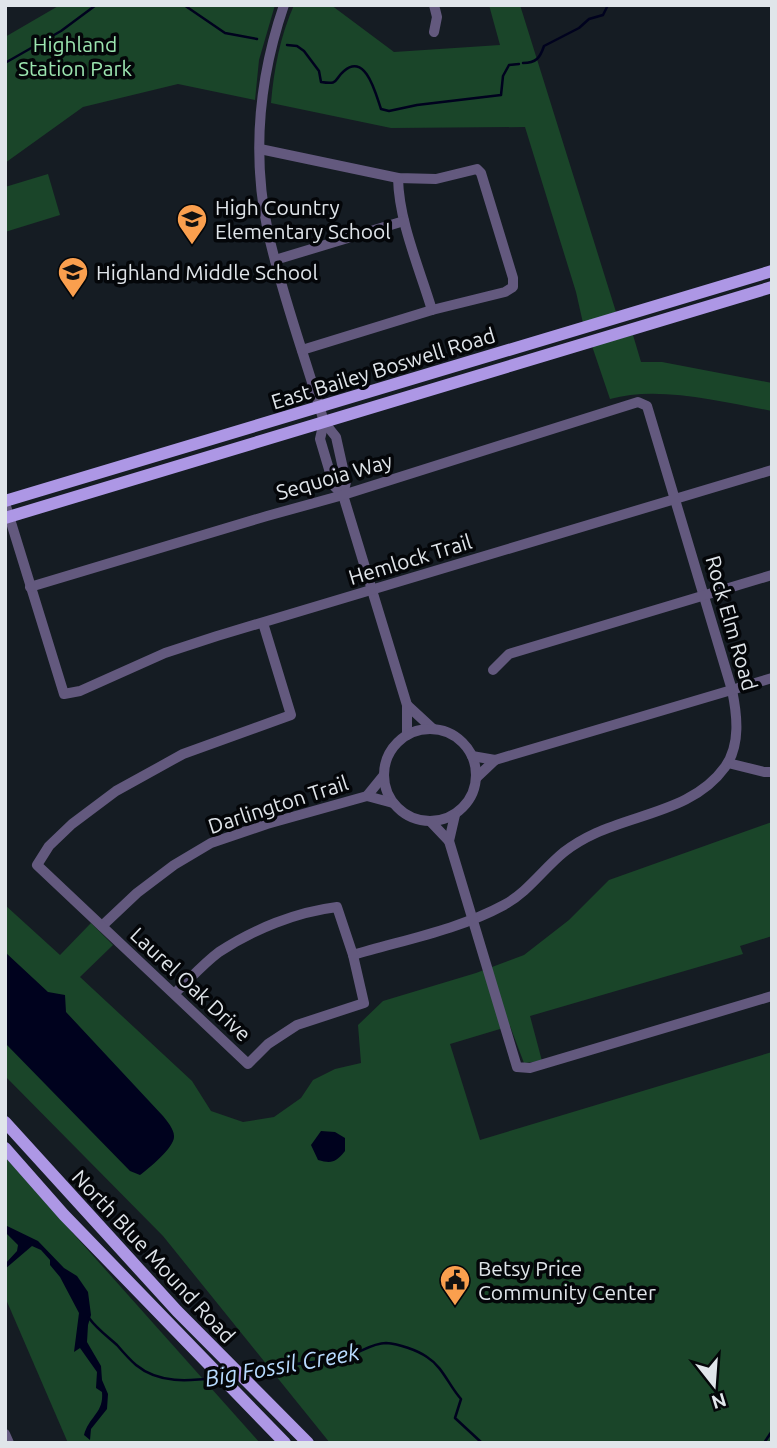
<svg xmlns="http://www.w3.org/2000/svg" width="777" height="1448" font-family="Ubuntu,sans-serif">
  <style>
    .green { fill: #1a4529 }
    .water { fill: #00021e }
    .lines { fill: none; stroke-linecap: round; stroke-linejoin: round }
    .stream { stroke: #00021e; stroke-width: 2.5 }
    .minor { stroke: #63597e; stroke-width: 10 }
    .major { stroke: #ad97e5; stroke-width: 12 }
    .labels { text-anchor: middle; dominant-baseline: central; stroke-width: 7; stroke-linejoin: round; paint-order: stroke }
    .park-label { font-size: 21px; fill: #9ce5b0; stroke: #040609 }
    .poi-label { font-size: 21px; fill: #e0e5ea; stroke: #040609; text-anchor: start }
    .street-label { font-size: 21px; fill: #e0e5ea; stroke: #040609 }
    .water-label { font-size: 23px; font-style: italic; fill: #b8dbff; stroke: #040609 }
  </style>
  <rect width="100%" height="100%" fill="#151c23"/>
  <g class="green">
    <polygon points="60,5 275,5 259,60 255,100 178,84 83,107 5,163 5,37"/>
    <path d="M294,5H331L394,52L500,45L489,5H520L616,312L583,323L576,292L525,127L391,128L271,103C274,69 280,37 294,5Z"/>
    <polygon points="48,174 60,215 5,232 5,187"/>
    <path d="M633,335L641,362H662L772,383V411C723,402 658,385 610,399L592,346Z"/>
    <polygon points="772,822 772,936 740,946 743,954 530,1016 542,1061 524,1063 510,1026 450,1044 480,1140 772,1052 772,1443 330,1443 163,1236 5,1076 5,905 60,955 91,923 113,945 80,977 192,1081 211,1111 243,1122 274,1117 301,1098 313,1080 335,1069 361,1063 358,1025 383,1001 476,973 524,955 569,920 609,880"/>
    <polygon points="5,1157 260,1443 68,1443 5,1297"/>
  </g>
  <g class="water">
    <path d="M5,952L48,992L65,995L66,1012L163,1116C167,1121 174,1129 174,1136C175,1147 149,1168 140,1175L130,1171L5,1043Z"/>
    <path d="M321,1131L335,1132L345,1138V1151C336,1162 332,1164 318,1160L311,1145Z"/>
    <path d="M5,1225L38,1241L64,1268L77,1276L88,1292L91,1315L88,1325L87,1342L101,1366L102,1380L108,1394L107,1409L91,1429L90,1440L84,1435C89,1416 104,1413 102,1392L96,1388L97,1372L80,1348L74,1352L79,1313L60,1277L50,1265V1260L41,1250L32,1246L5,1269V1264L17,1251L18,1245L5,1232Z"/>
  </g>
  <g class="lines">
    <g class="stream">
      <polyline points="184,5 225,33 257,39"/>
      <path d="M287,45L297,46L304,51L319,71L321,82C340,85 333,80 344,71C366,52 376,95 381,109L389,111L417,105L501,95L503,76L509,65L519,64"/>
      <polyline points="5,63 61,31 96,5"/>
      <path d="M523,63C536,63 540,58 544,46L579,28L589,19L603,15L608,5"/>
      <path d="M89,1318C97,1329 107,1336 117,1345C123,1352 129,1359 136,1365C159,1384 189,1381 216,1378"/>
      <path d="M243,1371C275,1365 308,1364 340,1358C356,1356 370,1343 386,1343C399,1344 417,1350 427,1357C443,1367 449,1386 461,1399L455,1418L482,1443"/>
      <polyline points="764,1443 772,1431"/>
    </g>
    <g class="minor">
      <path d="M284,5C259,78 252,156 268,232C282,296 306,359 324,422L336,437L346,482L343,495"/>
      <polyline points="434,5 437,17 434,32"/>
      <polyline points="260,149 398,178 436,179 477,169 481,173 513,278 513,287 505,292 432,310 302,350"/>
      <path d="M398,178C399,222 419,267 432,310"/>
      <polyline points="275,260 404,221"/>
      <polyline points="324,422 320,439 334,486 343,495 407,705 407,735"/>
      <polyline points="5,503 64,694 80,691 165,653 217,636 772,470"/>
      <path d="M30,587L267,516L343,495L638,402L647,406L732,690C737,714 741,745 725,767C695,809 640,813 596,833C585,838 573,845 564,852C543,869 528,892 504,905C458,930 403,940 353,955"/>
      <polyline points="493,670 509,654 772,575"/>
      <polyline points="407,705 433,729"/>
      <circle cx="430" cy="775" r="46"/>
      <polyline points="472,756 495,760 772,678"/>
      <polyline points="728,763 764,772 772,772"/>
      <polyline points="476,778 495,760"/>
      <polyline points="367,796 384,775"/>
      <polyline points="455,815 449,841 517,1067 530,1068 772,996"/>
      <polyline points="430,821 449,841"/>
      <polyline points="102,926 137,893 174,865 211,843 267,824 367,796 393,803"/>
      <path d="M175,993C189,980 203,964 219,952C254,929 296,912 337,907L353,955L364,1003L297,1025L268,1044L248,1064L37,865L49,846L72,824L116,791L183,754L291,715L263,623"/>
      <polyline points="5,1434 9,1443"/>
    </g>
    <g class="major">
      <polyline points="5,501 772,271"/>
      <polyline points="5,518 772,287"/>
      <polyline points="5,1122 177,1311 308,1443"/>
      <polyline points="5,1148 64,1215 285,1443"/>
    </g>
  </g>
  <defs>
    <g id="school-pin" transform="scale(1.575)"><path d="M0 17L-7.5 6A9.5 9.5 0 1 1 7.5 6Z" fill="#fa9f4e" stroke="#040609"/><path d="M0-5L7-2L0 1L-7-2ZM-4 1L0 2.5L4 1V4Q0 6-4 4Z" fill="#111"/></g>
    <g id="civic-pin" transform="scale(1.575)"><path d="M0 17L-7.5 6A9.5 9.5 0 1 1 7.5 6Z" fill="#fa9f4e" stroke="#040609"/><path d="M-.6-6.5H3V-4.5H.6V-3L4-1V1h2V6H-6V1h2V-1L-.6-3ZM-1.2 2.5V6h2.4V2.5Z" fill="#111"/></g>
  </defs>
  <g fill-rule="evenodd">
    <use href="#school-pin" x="192" y="219"/>
    <use href="#school-pin" x="73" y="272"/>
    <use href="#civic-pin" x="455" y="1280"/>
  </g>
  <g class="labels">
    <g class="park-label">
      <text x="75" y="44">Highland<tspan x="75" dy="24">Station Park</tspan></text>
    </g>
    <g class="poi-label">
      <text x="215" y="207">High Country<tspan x="215" dy="24">Elementary School</tspan></text>
      <text x="96" y="272">Highland Middle School</text>
      <text x="478" y="1268">Betsy Price<tspan x="478" dy="24">Community Center</tspan></text>
    </g>
    <g class="street-label">
      <text transform="translate(383 368) rotate(-17)">East Bailey Boswell Road</text>
      <text transform="translate(334 476) rotate(-16)">Sequoia Way</text>
      <text transform="translate(410 559) rotate(-17)">Hemlock Trail</text>
      <text transform="translate(732 623) rotate(74)">Rock Elm Road</text>
      <text transform="translate(278 804) rotate(-18)">Darlington Trail</text>
      <text transform="translate(191 984) rotate(43)">Laurel Oak Drive</text>
      <text transform="translate(154 1256) rotate(47)">North Blue Mound Road</text>
    </g>
    <g class="water-label">
      <text transform="translate(282 1365) rotate(-10)">Big Fossil Creek</text>
    </g>
  </g>
  <rect width="777" height="1448" fill="none" stroke="#e0e5ea" stroke-width="14"/>
  <g transform="translate(714 1385) rotate(163)" stroke="#040609" stroke-width="5" paint-order="stroke">
  <path d="M0-5L12 26L0 18L-12 26Z" fill="#e0e5ea"/>
  <text y="-10" font-size="19" font-weight="bold" text-anchor="middle" fill="#e0e5ea">N</text>
  </g>
</svg>
